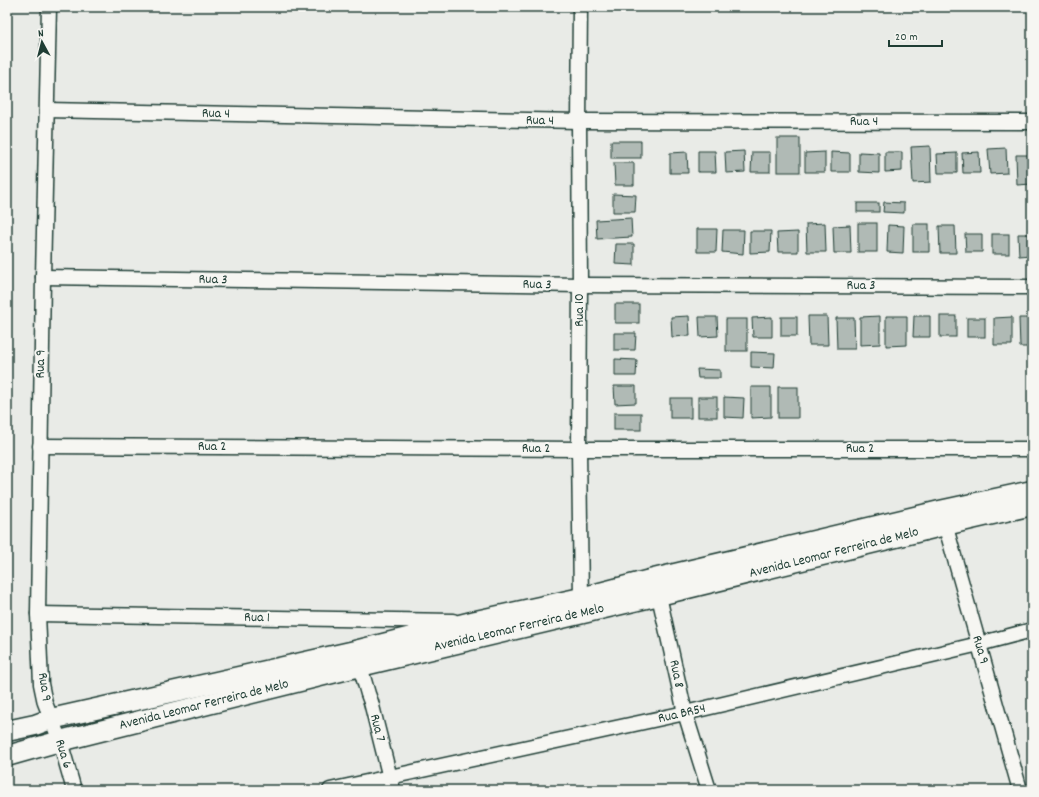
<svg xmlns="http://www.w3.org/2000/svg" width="1039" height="797" font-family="Dekko,sans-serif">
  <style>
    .building { fill: #b0bab5; stroke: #1f3d34 }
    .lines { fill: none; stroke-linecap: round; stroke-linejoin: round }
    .street-casing { stroke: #1f3d34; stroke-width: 17 }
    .secondary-casing { stroke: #1f3d34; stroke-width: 23 }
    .street { stroke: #f6f6f2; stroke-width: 14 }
    .secondary { stroke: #f6f6f2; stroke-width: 20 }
    .labels { text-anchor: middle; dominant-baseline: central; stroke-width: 4; stroke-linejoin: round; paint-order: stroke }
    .street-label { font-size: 14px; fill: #1f3d34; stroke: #f6f6f2 }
  </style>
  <rect width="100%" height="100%" fill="#e9ebe7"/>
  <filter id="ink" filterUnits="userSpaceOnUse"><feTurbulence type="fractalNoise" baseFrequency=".025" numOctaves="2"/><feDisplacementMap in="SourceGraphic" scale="8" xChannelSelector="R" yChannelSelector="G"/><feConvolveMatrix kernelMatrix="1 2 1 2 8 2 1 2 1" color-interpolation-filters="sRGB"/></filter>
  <g filter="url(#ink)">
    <g class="building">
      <rect x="777" y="138" width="23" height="34"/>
      <rect x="611" y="141" width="30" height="17"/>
      <polygon points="930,146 931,182 913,183 911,147"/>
      <polygon points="1006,148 1007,173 990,174 988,149"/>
      <polygon points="698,151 715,151 716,172 698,172"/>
      <polygon points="744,151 745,172 726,173 725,152"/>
      <polygon points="687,152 688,173 670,173 670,153"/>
      <polygon points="752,152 770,152 770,172 751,172"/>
      <polygon points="825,152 825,172 805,172 805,153"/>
      <polygon points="831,152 850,153 850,172 831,172"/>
      <polygon points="859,152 879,153 879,173 859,172"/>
      <polygon points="885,152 902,152 902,171 885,172"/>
      <polygon points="979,152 980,173 963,173 962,153"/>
      <polygon points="957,153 957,173 938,173 937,154"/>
      <polygon points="1016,155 1032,155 1032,184 1017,185"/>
      <polygon points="614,163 634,163 634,185 615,185"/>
      <polygon points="613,194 636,195 635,212 613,212"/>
      <polygon points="884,202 904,203 904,213 883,212"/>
      <rect x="857" y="203" width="22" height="9"/>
      <polygon points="631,218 632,237 597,239 596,220"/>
      <polygon points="825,223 826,252 807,252 806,224"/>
      <rect x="858" y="223" width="19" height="29"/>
      <rect x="913" y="224" width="16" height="28"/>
      <polygon points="850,225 851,253 834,253 833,226"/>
      <polygon points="888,225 904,226 903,253 887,252"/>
      <polygon points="939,226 955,226 956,253 940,253"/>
      <polygon points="697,229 717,229 716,252 697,252"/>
      <polygon points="723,230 744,230 743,254 722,252"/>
      <polygon points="750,231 771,231 770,252 750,253"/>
      <polygon points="798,232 798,252 778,252 777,233"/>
      <polygon points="965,234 982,234 982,252 966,252"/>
      <rect x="992" y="234" width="17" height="20"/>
      <polygon points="1018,234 1032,234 1032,255 1019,256"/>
      <polygon points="616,244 634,244 634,265 615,264"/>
      <rect x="615" y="304" width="24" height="19"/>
      <polygon points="689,316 690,336 672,337 671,317"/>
      <polygon points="808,316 827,316 828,345 809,345"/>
      <polygon points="880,316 880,344 860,345 860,317"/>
      <polygon points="886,316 907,316 907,345 886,346"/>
      <polygon points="914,316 930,316 930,337 913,337"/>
      <rect x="940" y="316" width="16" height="21"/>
      <polygon points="699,317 717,317 718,336 700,337"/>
      <polygon points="772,317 772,337 753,337 752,318"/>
      <rect x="781" y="317" width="16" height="19"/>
      <polygon points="1012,317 1012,345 994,345 994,318"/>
      <polygon points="836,318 854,318 855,349 837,349"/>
      <rect x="967" y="318" width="18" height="19"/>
      <polygon points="1019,318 1032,318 1032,347 1020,347"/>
      <rect x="726" y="319" width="21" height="32"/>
      <polygon points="614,333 636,333 635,350 614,350"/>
      <polygon points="751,352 775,353 774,368 751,367"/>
      <polygon points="615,359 637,360 636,376 615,376"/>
      <polygon points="697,369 720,370 720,378 698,378"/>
      <polygon points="614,386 636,386 636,403 615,404"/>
      <polygon points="751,387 771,387 771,417 751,418"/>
      <rect x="778" y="387" width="20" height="31"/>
      <rect x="698" y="397" width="19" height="20"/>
      <polygon points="724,397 744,398 743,418 724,417"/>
      <rect x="670" y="398" width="21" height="20"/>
      <rect x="614" y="413" width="27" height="17"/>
    </g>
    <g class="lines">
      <g class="street-casing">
        <g id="street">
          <polyline points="49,7 43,277 38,614 41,684 45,703 60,741 74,790"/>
          <polyline points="580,7 579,121 580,285 579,449 581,598 582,606"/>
          <polyline points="47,110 579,121 1032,122"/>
          <polyline points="43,277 580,285 1032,287"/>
          <polyline points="40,446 579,449 1032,449"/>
          <polyline points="943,517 1020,790"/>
          <polyline points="657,587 685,713 709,790"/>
          <polyline points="38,614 453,621"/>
          <polyline points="360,666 368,694 371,702 393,790"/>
          <polyline points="330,790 685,713 979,644 1032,630"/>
        </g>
      </g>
      <g class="secondary-casing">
        <g id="secondary">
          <polyline points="7,731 35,725 51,719 355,651 476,621 581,598 654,579 940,511 1032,491"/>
          <polyline points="7,756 60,741 360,666 659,595 945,525 1032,505"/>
        </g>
      </g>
      <use href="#street" class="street"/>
      <use href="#secondary" class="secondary"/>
    </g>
  </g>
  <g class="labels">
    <g class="street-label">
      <text transform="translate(216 114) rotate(1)">Rua 4</text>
      <text transform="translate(540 121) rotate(1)">Rua 4</text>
      <text x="864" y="122">Rua 4</text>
      <text transform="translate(213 280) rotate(1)">Rua 3</text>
      <text transform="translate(537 285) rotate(1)">Rua 3</text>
      <text x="861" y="286">Rua 3</text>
      <text transform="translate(580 310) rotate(-90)">Rua 10</text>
      <text transform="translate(41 364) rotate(-89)">Rua 9</text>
      <text x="212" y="447">Rua 2</text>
      <text x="536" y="449">Rua 2</text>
      <text x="860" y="449">Rua 2</text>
      <text transform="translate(834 553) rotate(-14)">Avenida Leomar Ferreira de Melo</text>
      <text transform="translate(257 618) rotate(1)">Rua 1</text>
      <text transform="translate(519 628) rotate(-13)">Avenida Leomar Ferreira de Melo</text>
      <text transform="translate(980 650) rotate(74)">Rua 9</text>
      <text transform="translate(676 674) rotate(78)">Rua 8</text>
      <text transform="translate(44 687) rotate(81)">Rua 9</text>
      <text transform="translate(204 705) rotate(-14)">Avenida Leomar Ferreira de Melo</text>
      <text transform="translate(682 714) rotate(-13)">Rua BR54</text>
      <text transform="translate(377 728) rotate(76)">Rua 7</text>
      <text transform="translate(63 754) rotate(73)">Rua 6</text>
    </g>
  </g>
  <rect width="1039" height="797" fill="none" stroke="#f6f6f2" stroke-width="24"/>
  <rect x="12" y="12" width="1015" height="773" fill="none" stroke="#1f3d34" stroke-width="1.5" filter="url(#ink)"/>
  <g transform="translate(42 42) rotate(353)" stroke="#f6f6f2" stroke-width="3" paint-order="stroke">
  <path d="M0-3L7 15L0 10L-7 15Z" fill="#1f3d34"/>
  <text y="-6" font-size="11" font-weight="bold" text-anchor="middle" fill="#1f3d34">N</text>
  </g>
  <path d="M889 40v6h53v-6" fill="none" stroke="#1f3d34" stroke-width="2"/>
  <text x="895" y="40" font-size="12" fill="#1f3d34" stroke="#f6f6f2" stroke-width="3" paint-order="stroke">20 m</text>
</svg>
